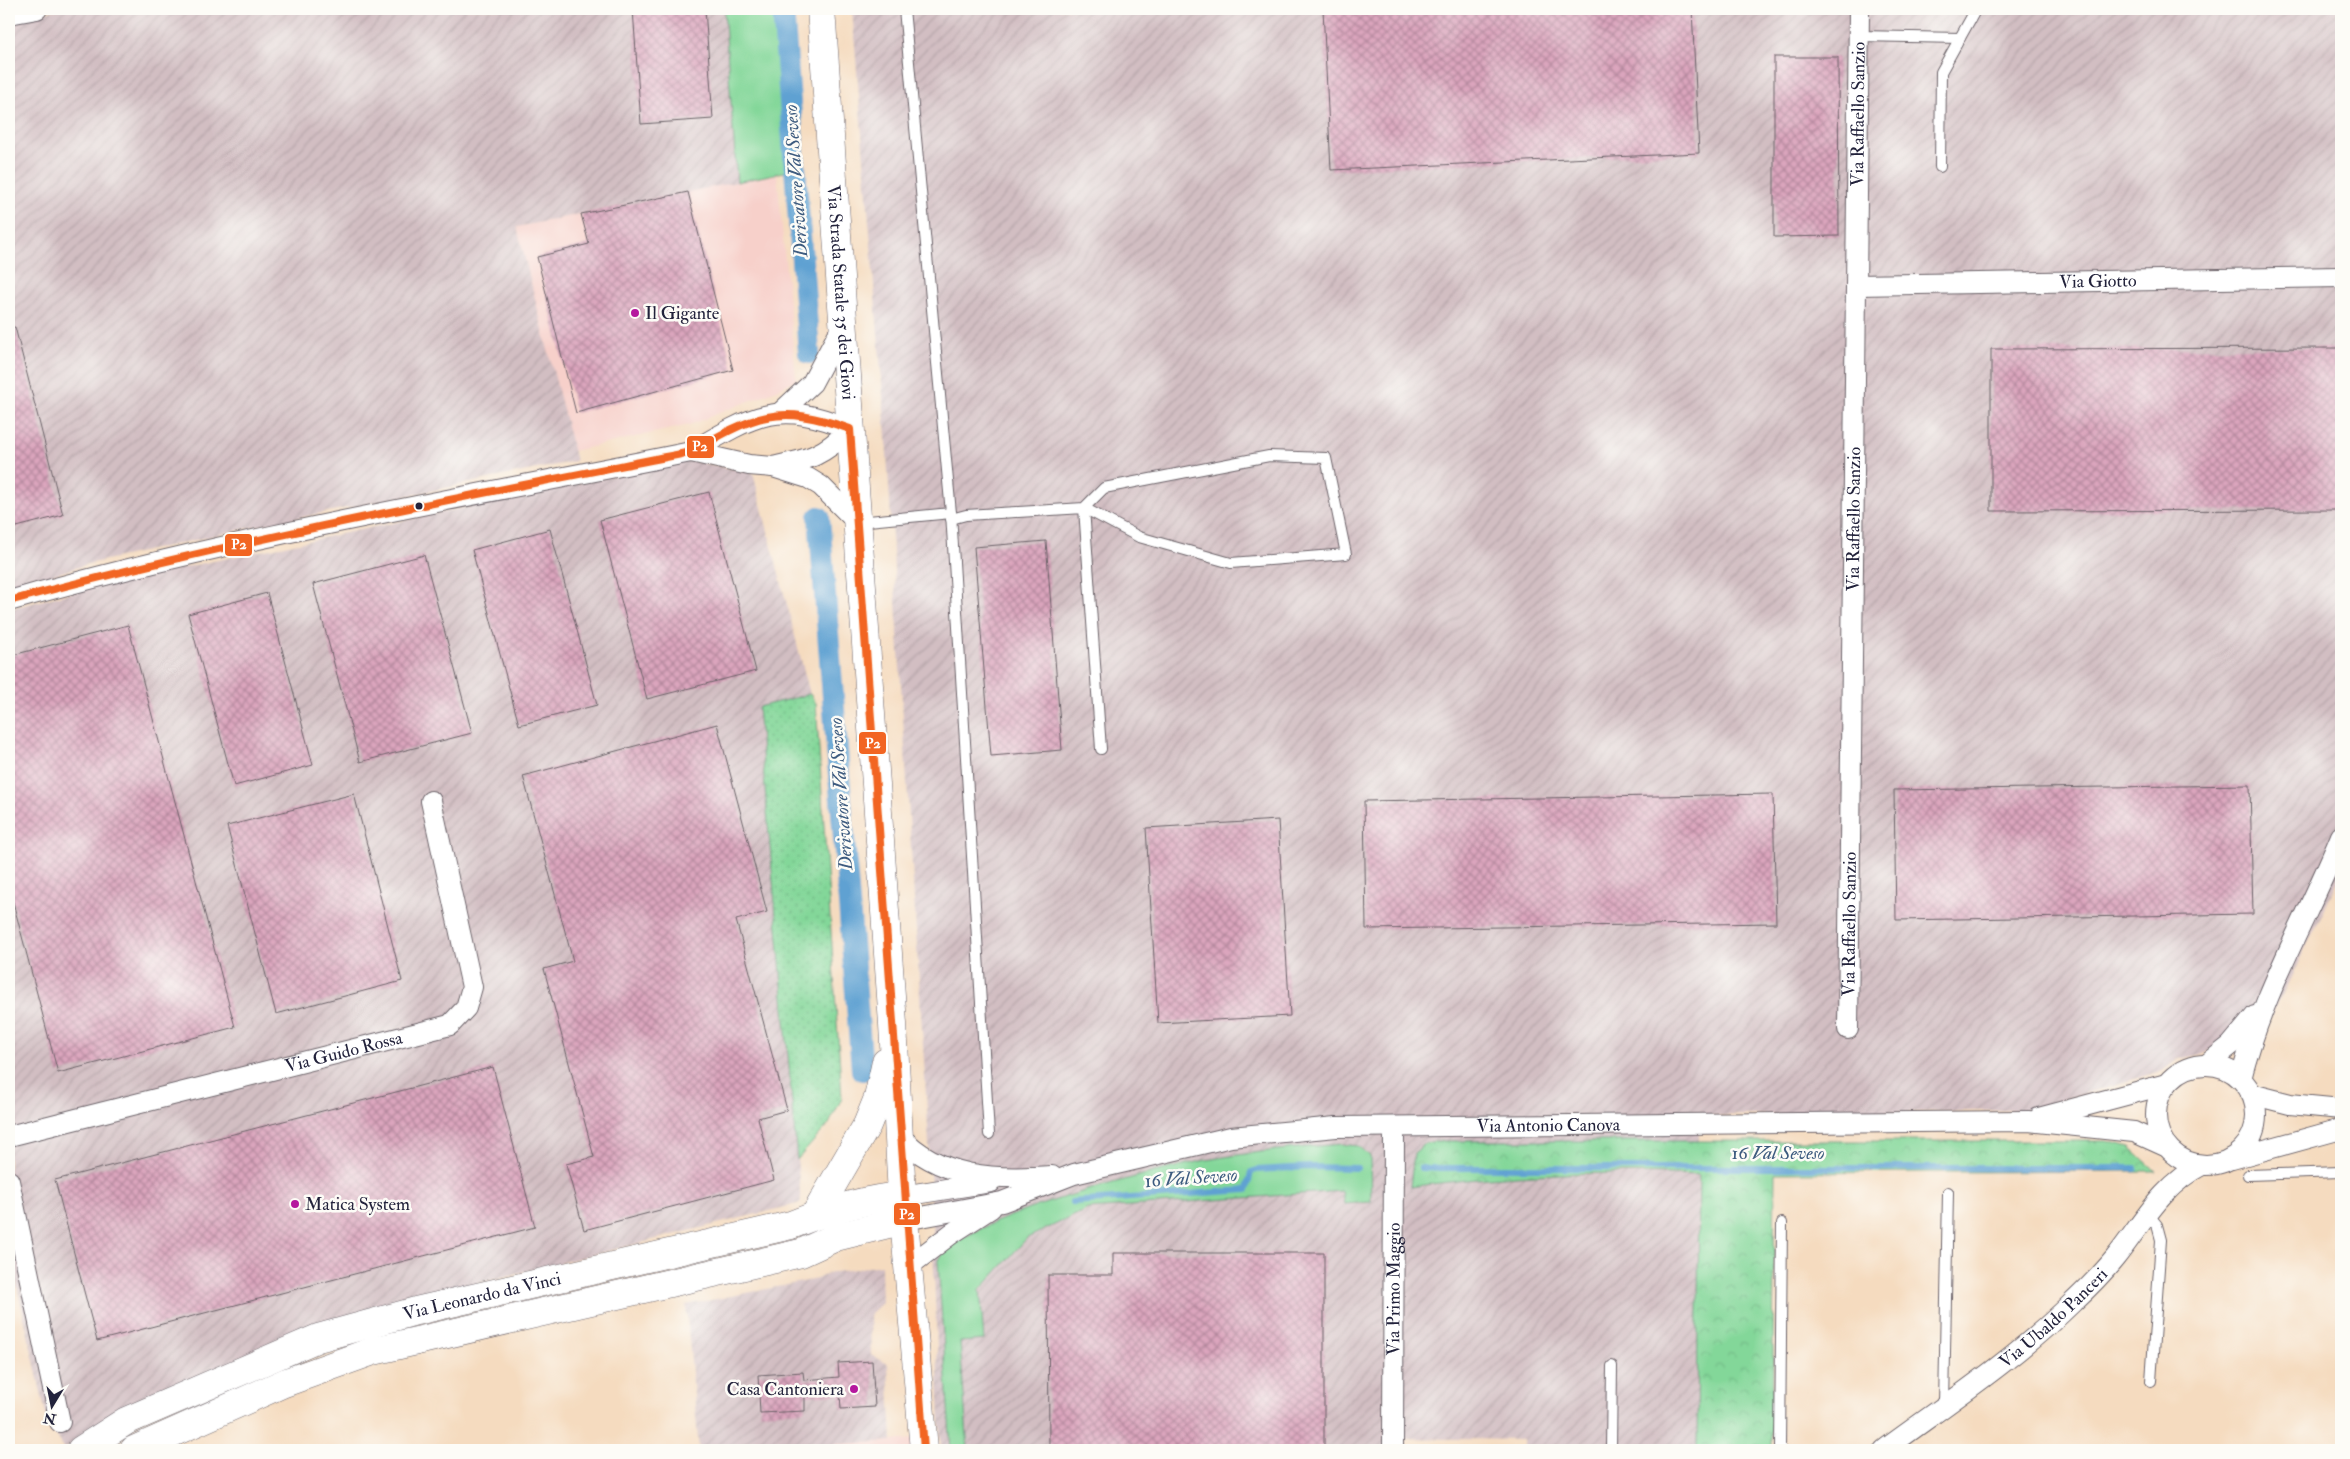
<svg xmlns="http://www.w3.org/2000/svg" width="2350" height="1459" font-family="'IM FELL Double Pica',serif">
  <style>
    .built { fill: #f7d0ca }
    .industrial { fill: url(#industrial-furrows) }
    .grass { fill: #83d799; stroke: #527c6a }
    .park { fill: url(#park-crowns); stroke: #527c6a }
    .garden { fill: url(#garden-dots); stroke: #527c6a }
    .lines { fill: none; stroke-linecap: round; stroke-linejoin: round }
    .stream { stroke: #5ea1d2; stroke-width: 6 }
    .canal { stroke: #5ea1d2; stroke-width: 22 }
    .building { fill: url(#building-cross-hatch) }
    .service-casing { stroke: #6c6369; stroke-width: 12 }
    .minor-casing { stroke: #6c6369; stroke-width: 22 }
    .secondary-casing { stroke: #6c6369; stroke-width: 29 }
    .service { stroke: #fff; stroke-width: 10 }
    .minor { stroke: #fff; stroke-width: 20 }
    .secondary { stroke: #fff; stroke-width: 28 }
    .bus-1-casing { stroke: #fdfcf7; stroke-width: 11 }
    .bus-1 { stroke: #f26522; stroke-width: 8 }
    .poi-dot { fill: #b5179e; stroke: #fdfcf7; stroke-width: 2 }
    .bus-dot { fill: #22223b; stroke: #fdfcf7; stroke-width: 2 }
    .labels { text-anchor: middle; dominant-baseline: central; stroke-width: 5; stroke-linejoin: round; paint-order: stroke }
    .street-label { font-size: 18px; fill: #22223b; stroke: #fdfcf7 }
    .poi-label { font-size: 18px; fill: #22223b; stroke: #fdfcf7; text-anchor: start }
    .water-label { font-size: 19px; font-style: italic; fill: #3d5b7f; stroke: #fdfcf7 }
    .line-badge { stroke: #fdfcf7; stroke-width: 2 }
    .badge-label { font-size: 14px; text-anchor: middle; font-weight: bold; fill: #fff }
  </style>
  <defs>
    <pattern id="industrial-furrows" width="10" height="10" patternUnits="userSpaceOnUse" patternTransform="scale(1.25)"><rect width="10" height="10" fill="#d2bec2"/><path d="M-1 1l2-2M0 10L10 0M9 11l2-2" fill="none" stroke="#b4a3a8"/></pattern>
    <pattern id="park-crowns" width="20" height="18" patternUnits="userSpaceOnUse" patternTransform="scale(1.25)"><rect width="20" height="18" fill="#83d799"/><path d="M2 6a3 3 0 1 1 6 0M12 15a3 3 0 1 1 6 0" fill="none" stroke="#71b885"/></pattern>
    <pattern id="garden-dots" width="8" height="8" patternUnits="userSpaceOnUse" patternTransform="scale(1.25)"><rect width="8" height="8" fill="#83d799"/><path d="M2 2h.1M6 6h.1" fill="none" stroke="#71b885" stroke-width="1.8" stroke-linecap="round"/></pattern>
    <pattern id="building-cross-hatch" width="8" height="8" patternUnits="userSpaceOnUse" patternTransform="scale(1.25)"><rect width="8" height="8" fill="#dba5bd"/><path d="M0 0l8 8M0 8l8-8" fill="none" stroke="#b1869b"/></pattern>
  </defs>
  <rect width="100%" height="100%" fill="#fdfcf7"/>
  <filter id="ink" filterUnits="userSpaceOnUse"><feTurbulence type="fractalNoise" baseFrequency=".02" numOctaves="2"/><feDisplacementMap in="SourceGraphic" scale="10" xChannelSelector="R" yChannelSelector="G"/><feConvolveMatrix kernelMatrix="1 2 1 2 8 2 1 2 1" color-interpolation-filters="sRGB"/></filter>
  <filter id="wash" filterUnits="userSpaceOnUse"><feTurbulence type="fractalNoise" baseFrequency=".0096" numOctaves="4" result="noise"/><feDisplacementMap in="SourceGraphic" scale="20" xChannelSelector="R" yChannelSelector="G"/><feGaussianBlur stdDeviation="1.12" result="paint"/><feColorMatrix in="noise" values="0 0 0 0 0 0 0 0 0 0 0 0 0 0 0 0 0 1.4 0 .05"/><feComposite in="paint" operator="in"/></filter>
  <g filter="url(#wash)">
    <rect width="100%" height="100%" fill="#f5dbbf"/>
    <g class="built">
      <polygon points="777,173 796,379 777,390 689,425 573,451 517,227"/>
      <polygon points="918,1439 919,1450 783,1450 783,1448"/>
    </g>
    <g class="industrial">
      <polygon points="61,9 724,9 737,182 517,227 576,461 244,529 88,564 9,588 9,18"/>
      <polygon points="852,9 2341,9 2341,871 2324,911 2271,1017 2203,1054 2179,1059 2162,1071 2027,1110 1699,1116 1697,1450 1523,1450 1523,1440 1391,1438 1391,1450 941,1450 929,1144 885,422"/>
      <polygon points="688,460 753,473 810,694 758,707 801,1203 354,1314 96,1426 65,1449 48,1423 9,1251 9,609 101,585"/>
      <polygon points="881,1265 882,1303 870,1314 871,1355 888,1364 892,1441 744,1450 699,1450 686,1305 817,1279 828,1273"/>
    </g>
    <g class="grass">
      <polygon points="724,9 776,9 788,171 737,182"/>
      <path d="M1341,1144L1358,1146L1370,1156L1371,1202L1344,1204L1342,1191L1088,1209L1027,1238L980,1290L984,1340L960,1342L968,1450H951L938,1262C954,1219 1158,1170 1206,1160C1251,1152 1296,1148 1341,1144Z"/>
    </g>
    <path class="park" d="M1437,1141H2107L2130,1147L2156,1171L1775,1173L1772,1450H1697L1699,1175C1602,1171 1505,1173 1410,1187L1414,1153L1426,1143Z"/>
    <polygon class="garden" points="810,694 816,703 842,1098 829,1124 797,1160 758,707"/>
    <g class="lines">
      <g class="stream">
        <polyline points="1421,1168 2135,1168"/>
        <polyline points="1072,1202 1247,1190 1251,1172 1257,1170 1309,1167 1357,1168"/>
      </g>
      <g class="canal">
        <polyline points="783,9 809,353"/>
        <polyline points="819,517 862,1070"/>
      </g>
    </g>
    <g id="blocks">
      <g class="building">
        <polygon points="633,9 705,9 713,119 641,124"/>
        <polygon points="1323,9 1692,9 1699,153 1331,170"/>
        <polygon points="1774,57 1838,57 1839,236 1774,237"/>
        <polygon points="688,192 733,370 576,413 537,257 589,244 581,214"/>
        <polygon points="15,327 63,515 9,529 9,328"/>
        <polygon points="2341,348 2341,510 1991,511 1991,349"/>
        <polygon points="709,492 756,671 647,699 600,520"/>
        <polygon points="550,529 597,705 519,725 472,550"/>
        <polygon points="1046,541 1062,750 991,756 974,547"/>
        <polygon points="424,555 472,733 360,762 313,584"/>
        <polygon points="267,593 313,765 234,786 188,614"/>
        <polygon points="128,625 235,1027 58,1073 9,887 9,656"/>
        <polygon points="717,724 767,912 736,920 787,1110 758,1118 774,1180 584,1230 566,1164 594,1157 544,969 573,961 523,776"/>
        <polygon points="2250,785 2253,914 1896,920 1894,790"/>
        <polygon points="354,794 402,981 276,1014 227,826"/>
        <polygon points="1773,794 1776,923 1366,929 1364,801"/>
        <polygon points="1278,820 1290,1016 1158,1023 1146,828"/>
        <polygon points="493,1067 535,1227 97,1341 55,1180"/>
        <polygon points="1113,1253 1324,1253 1324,1450 1049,1450 1048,1275 1113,1275"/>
        <polygon points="872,1361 875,1407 841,1409 840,1394 805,1396 805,1411 760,1413 758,1375 803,1372 804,1380 839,1377 838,1363"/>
      </g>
    </g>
  </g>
  <g filter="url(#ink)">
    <use href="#blocks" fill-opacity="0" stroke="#6c6369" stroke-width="1"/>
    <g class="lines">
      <g class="service-casing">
        <g id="service">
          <polyline points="904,9 951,513 989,1134"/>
          <polyline points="1859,36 1960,38"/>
          <polyline points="1940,167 1941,72 1976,9"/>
          <polyline points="951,519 966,515 1084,508 1104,488 1269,456 1326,458 1346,554 1231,563 1139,537 1084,508 1101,749"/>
          <polyline points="858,522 951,513"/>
          <polyline points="2248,1175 2341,1172"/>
          <polyline points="2148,1214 2157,1225 2161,1240 2151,1381"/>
          <polyline points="1944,1406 1948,1192"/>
          <polyline points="1611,1450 1612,1366"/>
          <polyline points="1780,1450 1782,1223"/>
        </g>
      </g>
      <g class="minor-casing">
        <g id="minor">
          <polyline points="9,14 37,9"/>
          <path id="s1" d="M1856,285L2341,277"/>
          <polyline points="781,412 812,383 843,325"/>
          <polyline points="691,452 749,465 773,467 808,478 821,486 857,522"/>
          <path d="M9,601C233,537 463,498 691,452C753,415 779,399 850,429C823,456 810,459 773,467"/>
          <path id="s2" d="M1848,1029L1859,9"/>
          <polyline points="2206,1065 2231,1045 2255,1016"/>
          <circle cx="2206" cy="1115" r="50"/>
          <path d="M2241,1079C2262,993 2308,917 2341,836"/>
          <polyline points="2251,1094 2290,1104 2341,1109"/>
          <polyline points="2039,1118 2167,1084"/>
          <path d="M899,1135C939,1179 996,1180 1052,1176"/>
          <path id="s3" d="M9,1136L450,1025L466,1008L472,987L431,801"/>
          <polyline points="2232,1159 2341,1129"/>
          <polyline points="9,1181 60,1422"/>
          <polyline points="902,1196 991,1182"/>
          <path id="s4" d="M905,1220L1002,1202L1074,1174L1231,1137L1336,1127L2028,1121L2134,1132L2165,1146"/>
          <polyline points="909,1266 951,1234 991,1208"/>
          <path id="s5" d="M1393,1450L1394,1127"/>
          <path id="s6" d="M1884,1450C1948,1403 2016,1358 2073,1302C2087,1289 2102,1274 2115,1258C2142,1224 2162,1185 2202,1165"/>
        </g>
      </g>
      <g class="secondary-casing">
        <g id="secondary">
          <path id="s7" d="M821,9L893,1024L902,1196L924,1450"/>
          <polyline points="815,1215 867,1125 878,1098 886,1062"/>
          <path id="s8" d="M81,1450L126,1421L318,1338L416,1311L791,1225C826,1211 864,1199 902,1196"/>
          <polyline points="134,1450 284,1383 373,1351 801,1253 836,1237 905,1220"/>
        </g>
      </g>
      <use href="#service" class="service"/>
      <use href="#minor" class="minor"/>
      <use href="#secondary" class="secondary"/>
      <g class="bus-1-casing">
        <path id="bus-1" d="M9,601C234,540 463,497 691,452C754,415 779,403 850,429L924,1450"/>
      </g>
      <use href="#bus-1" class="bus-1"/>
    </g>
  </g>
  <g class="poi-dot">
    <circle cx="635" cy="313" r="5"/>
    <circle cx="295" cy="1204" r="5"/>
    <circle cx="854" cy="1389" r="5"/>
  </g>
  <circle class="bus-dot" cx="419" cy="506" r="4.5"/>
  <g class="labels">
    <g class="street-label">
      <text stroke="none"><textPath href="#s2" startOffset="915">Via Raffaello Sanzio</textPath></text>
      <text stroke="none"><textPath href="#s1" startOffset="242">Via Giotto</textPath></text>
      <text stroke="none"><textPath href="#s7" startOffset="284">Via Strada Statale 35 dei Giovi</textPath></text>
      <text stroke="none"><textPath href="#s2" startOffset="510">Via Raffaello Sanzio</textPath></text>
      <text stroke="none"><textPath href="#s2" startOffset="105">Via Raffaello Sanzio</textPath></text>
      <text stroke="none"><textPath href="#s3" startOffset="345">Via Guido Rossa</textPath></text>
      <text stroke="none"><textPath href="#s4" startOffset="655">Via Antonio Canova</textPath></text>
      <text stroke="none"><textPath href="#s5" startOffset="161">Via Primo Maggio</textPath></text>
      <text stroke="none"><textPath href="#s8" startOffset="432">Via Leonardo da Vinci</textPath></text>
      <text stroke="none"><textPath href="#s6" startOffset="215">Via Ubaldo Panceri</textPath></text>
    </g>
    <g class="poi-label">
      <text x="645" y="313">Il Gigante</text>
      <text x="305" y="1204">Matica System</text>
      <text x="844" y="1389" text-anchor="end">Casa Cantoniera</text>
    </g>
    <g class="water-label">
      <text transform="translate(796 181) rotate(-94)">Derivatore Val Seveso</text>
      <text transform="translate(841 794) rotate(-94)">Derivatore Val Seveso</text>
      <text x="1778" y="1153">16 Val Seveso</text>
      <text transform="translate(1191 1178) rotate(-4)">16 Val Seveso</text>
    </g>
  </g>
  <g class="line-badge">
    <rect x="686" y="435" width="29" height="24" rx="5" fill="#f26522"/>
    <rect x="224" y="533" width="29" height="24" rx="5" fill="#f26522"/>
    <rect x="858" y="731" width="29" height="24" rx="5" fill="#f26522"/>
    <rect x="893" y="1202" width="28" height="24" rx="5" fill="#f26522"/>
  </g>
  <g class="badge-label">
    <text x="700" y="451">P2</text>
    <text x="239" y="549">P2</text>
    <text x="873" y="748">P2</text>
    <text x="907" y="1219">P2</text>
  </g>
  <rect width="2350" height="1459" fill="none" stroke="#fdfcf7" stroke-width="30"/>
  <g transform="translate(52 1406) rotate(190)" stroke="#fdfcf7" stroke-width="4" paint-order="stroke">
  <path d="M0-4L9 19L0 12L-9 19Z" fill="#22223b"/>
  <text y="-8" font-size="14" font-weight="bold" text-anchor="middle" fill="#22223b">N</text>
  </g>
</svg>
